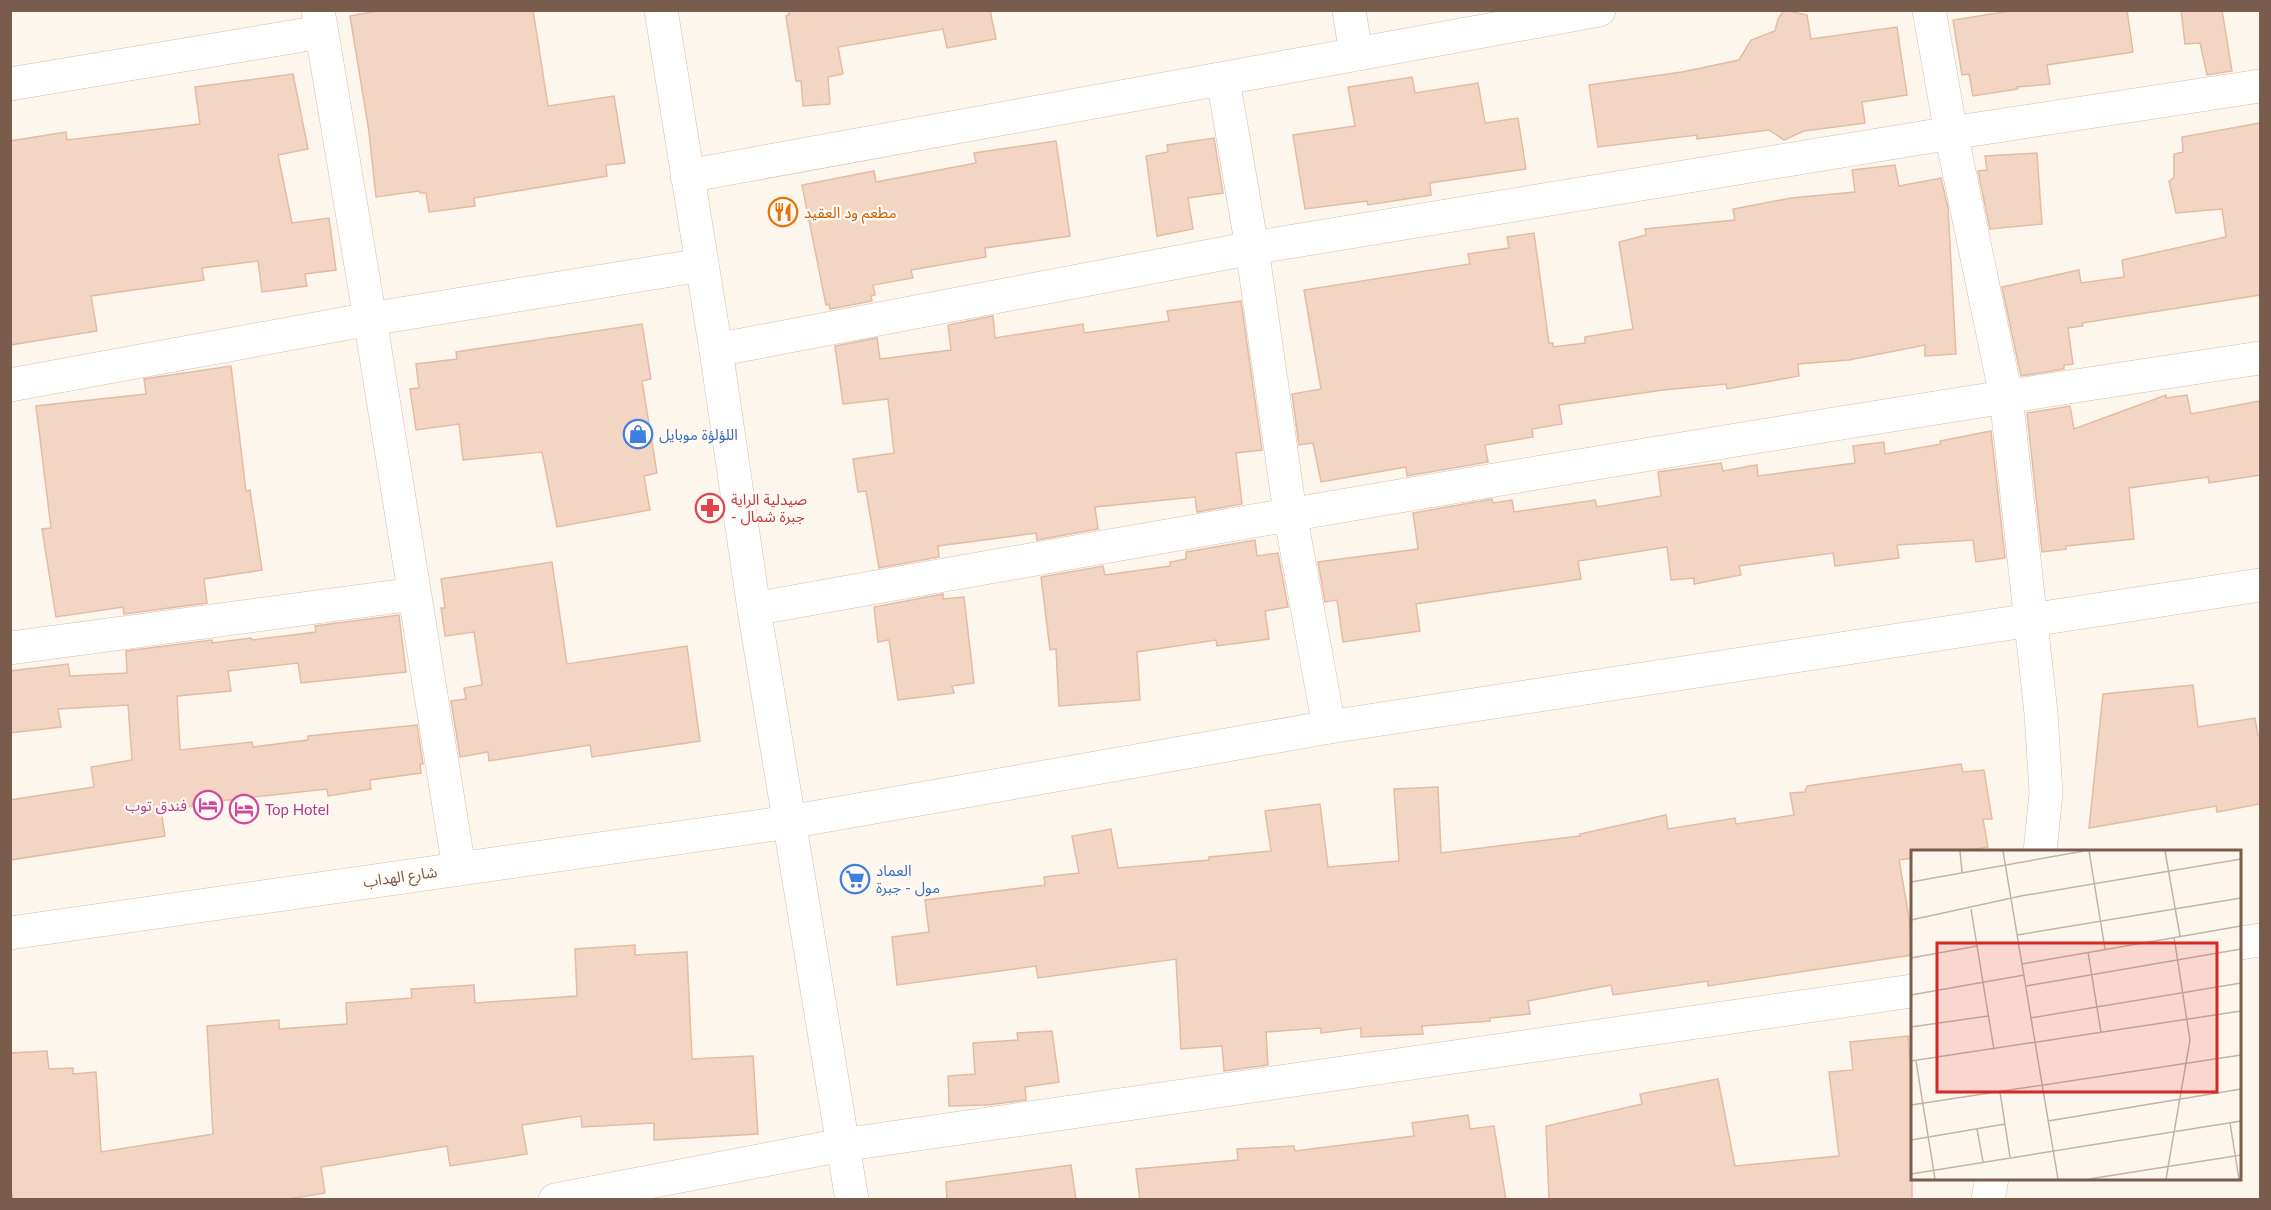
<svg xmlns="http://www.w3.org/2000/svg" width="2271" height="1210" font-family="Lato,'Noto Sans Arabic',sans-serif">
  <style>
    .building { fill: #f3d5c3; stroke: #e6bba3; stroke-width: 1.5 }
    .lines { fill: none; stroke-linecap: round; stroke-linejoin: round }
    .minor-casing { stroke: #d1beb0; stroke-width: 34 }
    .minor { stroke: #fff; stroke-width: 33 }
    .labels { text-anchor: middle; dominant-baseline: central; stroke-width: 4.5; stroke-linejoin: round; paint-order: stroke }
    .food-label { font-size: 15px; fill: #c56008; stroke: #fffaf3; text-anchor: start }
    .shop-label { font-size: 15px; fill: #366cbe; stroke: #fffaf3; text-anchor: start }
    .health-label { font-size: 15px; fill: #be3a42; stroke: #fffaf3; text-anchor: start }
    .hotel-label { font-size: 15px; fill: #b23c85; stroke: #fffaf3; text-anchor: end }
    .street-label { font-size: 15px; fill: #7a5c4d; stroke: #fffaf3 }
    .inset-road { fill: none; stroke: #c5b3a7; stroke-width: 1.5 }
    .view { fill: #d62828; fill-opacity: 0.15; stroke: #d62828; stroke-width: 3 }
    .inset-edge { fill: none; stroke: #7a5c4d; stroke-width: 3 }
  </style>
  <rect width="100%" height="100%" fill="#fdf6ec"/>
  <g class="building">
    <polygon points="382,10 533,10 548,106 614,96 625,163 606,165 607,176 474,198 475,206 429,212 426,193 420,193 419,191 376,197 369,132 350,16"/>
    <polygon points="788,10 990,10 996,39 947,48 943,29 838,47 843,74 828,77 830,104 803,106 801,81 796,81 786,16 789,15"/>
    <polygon points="1784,10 1807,15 1811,39 1897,27 1907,95 1862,102 1865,123 1804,131 1784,140 1769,130 1697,139 1697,135 1598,147 1589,85 1682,72 1739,60 1751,40 1775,31 1778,19"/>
    <polygon points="2016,10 2127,10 2133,52 2047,65 2050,84 2017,87 2018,89 1973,96 1969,74 1962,75 1953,20"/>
    <polygon points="2181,10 2222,10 2232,71 2207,75 2200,43 2185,44"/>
    <polygon points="293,74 308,149 278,155 292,223 329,218 336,270 305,274 307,286 262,292 258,261 202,268 204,280 91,296 97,331 10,345 10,141 66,132 67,140 200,124 195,87"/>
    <polygon points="1412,77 1415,93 1478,83 1485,123 1518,118 1526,169 1430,183 1431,195 1368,205 1367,201 1305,209 1293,135 1355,126 1348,87"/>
    <polygon points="2260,123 2260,295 2082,323 2083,326 2068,328 2073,364 2064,365 2064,369 2021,376 2002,287 2079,270 2081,283 2124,277 2122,260 2226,237 2222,209 2176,213 2169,181 2174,178 2174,154 2183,152 2182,137"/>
    <polygon points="1214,138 1223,193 1188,198 1193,229 1157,236 1146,156 1168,152 1167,145"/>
    <polygon points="1056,141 1070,236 985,248 986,257 911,270 913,278 873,285 875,295 871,296 872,301 830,309 829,304 826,305 802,185 874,171 876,182 976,163 974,153"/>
    <polygon points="2037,153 2042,224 1990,229 1978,171 1987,170 1985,156"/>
    <polygon points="1895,165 1899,186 1941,178 1948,208 1956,354 1925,356 1925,345 1849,360 1798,364 1799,376 1727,389 1726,384 1663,390 1559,405 1562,424 1532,429 1533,437 1485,445 1488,462 1407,476 1406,467 1321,482 1313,443 1299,445 1292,394 1321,389 1304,290 1470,264 1468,254 1509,248 1507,237 1534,233 1549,343 1553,343 1553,347 1585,343 1585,337 1633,329 1619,242 1646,235 1645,229 1735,220 1733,209 1791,198 1855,192 1852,170"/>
    <polygon points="1241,301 1262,450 1236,453 1242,504 1197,512 1195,497 1095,507 1098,529 1037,540 1036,533 938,546 939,557 879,568 866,491 858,492 853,459 894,453 888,399 843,404 835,346 877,338 880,359 951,350 948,325 993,316 995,338 1083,324 1084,333 1169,321 1167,311"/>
    <polygon points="642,324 651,379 642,381 657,473 644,476 650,510 557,527 542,452 463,460 459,424 416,430 410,389 419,388 416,364 457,359 456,352"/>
    <polygon points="231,366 246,491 250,490 262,570 204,579 207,603 124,614 123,607 56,617 42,529 51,528 36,406 146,394 144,379"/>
    <polygon points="2166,395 2166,398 2187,395 2191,414 2260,401 2260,475 2209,483 2208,477 2129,488 2134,539 2066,546 2066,549 2042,552 2027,413 2070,406 2074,429"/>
    <polygon points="1991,431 2005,558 1976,562 1973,540 1897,545 1899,558 1835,566 1833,553 1739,566 1741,575 1694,584 1694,578 1671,580 1667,547 1578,561 1581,579 1416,604 1420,631 1343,642 1337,600 1325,602 1318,562 1418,549 1413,513 1492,499 1493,503 1512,500 1514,512 1595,500 1597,507 1661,496 1658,472 1721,463 1723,471 1757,465 1758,476 1855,463 1853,446 1884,442 1885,454 1941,444 1940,441"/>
    <polygon points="1255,540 1257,556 1278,553 1288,607 1265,611 1269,639 1217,646 1216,640 1137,652 1140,700 1059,706 1056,649 1050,650 1041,577 1103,566 1105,575 1170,566 1170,562 1186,559 1186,552"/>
    <polygon points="552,562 567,664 687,646 700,741 592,757 590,745 489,761 488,752 460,757 451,701 466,699 464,688 482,685 474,632 445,636 441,608 445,608 441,579"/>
    <polygon points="943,594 943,599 964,597 974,683 952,686 954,693 898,700 889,640 878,642 874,607"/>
    <polygon points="399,615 406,672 301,683 298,663 228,671 231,691 177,696 180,750 252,742 253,747 308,740 308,736 417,725 423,764 420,764 421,773 370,780 371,789 328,796 327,789 192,804 192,806 161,810 165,836 10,860 10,800 94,787 91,767 132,760 128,705 58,709 61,727 10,733 10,671 68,664 70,676 127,673 126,651 212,640 212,643 251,638 252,640 316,632 315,626"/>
    <polygon points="2193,685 2198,727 2255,718 2258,736 2260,735 2260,804 2217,812 2216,806 2089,828 2103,694"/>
    <polygon points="1961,764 1963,772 1984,770 1992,819 1983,819 1988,847 1959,852 1912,852 1912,858 1899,860 1909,917 1912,955 1708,986 1708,981 1613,995 1611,985 1528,1001 1530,1014 1490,1018 1490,1021 1422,1026 1423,1034 1361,1037 1361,1028 1321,1033 1321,1028 1266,1032 1268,1065 1224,1071 1222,1046 1181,1049 1176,959 1038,978 1036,966 897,985 892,937 929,932 925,900 1045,885 1044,877 1079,873 1072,836 1111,829 1118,868 1209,860 1209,857 1271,851 1265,811 1320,804 1328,867 1399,861 1394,789 1438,787 1441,853 1580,836 1580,834 1666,815 1668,829 1735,818 1736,824 1794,815 1790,793 1805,792 1807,786"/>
    <polygon points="635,945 635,955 687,952 692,1059 753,1056 758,1134 654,1140 654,1123 582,1127 581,1116 522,1125 527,1154 450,1166 447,1146 321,1167 325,1193 283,1200 13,1200 10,1185 10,1053 47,1051 49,1069 73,1068 73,1074 96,1072 101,1152 213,1134 207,1026 279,1020 279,1029 347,1024 346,1003 412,998 411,989 474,985 475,1003 577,996 575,949"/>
    <polygon points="1052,1031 1059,1082 1025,1087 1026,1100 988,1105 949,1106 948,1076 975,1074 973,1043 1018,1040 1017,1033"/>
    <polygon points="1908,1036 1910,1060 1912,1060 1912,1200 1549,1200 1546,1126 1642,1104 1640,1094 1718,1079 1735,1166 1839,1156 1829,1072 1853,1070 1850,1042"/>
    <polygon points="1468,1115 1470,1129 1494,1126 1506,1200 1140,1200 1136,1169 1238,1160 1237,1149 1294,1146 1295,1151 1414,1136 1412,1123"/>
    <polygon points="1071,1165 1076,1200 947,1200 946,1182"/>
  </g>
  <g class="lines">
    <g class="minor-casing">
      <g id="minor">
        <polyline points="318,10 370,319 459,868"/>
        <polyline points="661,10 716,350 754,609 852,1200"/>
        <polyline points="1349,10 1356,54"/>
        <polyline points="1929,10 1951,133 2006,396 2041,713 2046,793 2040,852"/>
        <polyline points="1223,79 1252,248 1290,513 1329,727"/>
        <polyline points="10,84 321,32"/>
        <polyline points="687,176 1599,10"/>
        <polyline points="716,350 1252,248 1951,133 2260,86"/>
        <polyline points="10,385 370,319 702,265"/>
        <path d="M754,609C1255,519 1757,433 2260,358"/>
        <polyline points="10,648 414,594"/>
        <polyline points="10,933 789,822 1329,727 2260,585"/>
        <polyline points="2240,943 2260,940"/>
        <polyline points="555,1200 842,1145 1912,991"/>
        <polyline points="1988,1200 1992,1178"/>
      </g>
    </g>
    <use href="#minor" class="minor"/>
  </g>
  <defs>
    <g id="restaurant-ring" transform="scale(1.5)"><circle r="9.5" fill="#fffaf3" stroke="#e8710a" stroke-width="1.5"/><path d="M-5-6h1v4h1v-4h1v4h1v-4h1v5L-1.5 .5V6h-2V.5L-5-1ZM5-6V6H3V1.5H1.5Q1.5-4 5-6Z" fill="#e8710a"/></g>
    <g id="shop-ring" transform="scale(1.5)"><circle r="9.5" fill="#fffaf3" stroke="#3f7fe0" stroke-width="1.5"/><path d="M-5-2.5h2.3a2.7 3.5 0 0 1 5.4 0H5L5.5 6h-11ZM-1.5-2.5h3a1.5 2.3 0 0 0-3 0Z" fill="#3f7fe0"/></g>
    <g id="pharmacy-ring" transform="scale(1.5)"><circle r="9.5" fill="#fffaf3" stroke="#e0444e" stroke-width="1.5"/><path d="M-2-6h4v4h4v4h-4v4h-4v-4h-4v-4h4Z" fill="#e0444e"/></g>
    <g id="hotel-ring" transform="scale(1.5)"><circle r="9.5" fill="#fffaf3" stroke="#d1479c" stroke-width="1.5"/><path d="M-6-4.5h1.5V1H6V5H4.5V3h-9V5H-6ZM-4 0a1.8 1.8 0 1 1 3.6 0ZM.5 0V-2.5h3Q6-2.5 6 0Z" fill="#d1479c"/></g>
    <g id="supermarket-ring" transform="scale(1.5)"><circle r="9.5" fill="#fffaf3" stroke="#3f7fe0" stroke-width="1.5"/><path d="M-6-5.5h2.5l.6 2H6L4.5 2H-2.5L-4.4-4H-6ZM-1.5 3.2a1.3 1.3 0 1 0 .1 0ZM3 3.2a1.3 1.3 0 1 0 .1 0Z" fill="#3f7fe0"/></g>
  </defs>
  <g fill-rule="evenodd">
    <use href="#restaurant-ring" x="783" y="212"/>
    <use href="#shop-ring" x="638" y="434"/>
    <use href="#pharmacy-ring" x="710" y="508"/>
    <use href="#hotel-ring" x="208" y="805"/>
    <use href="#hotel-ring" x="244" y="809"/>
    <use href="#supermarket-ring" x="855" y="879"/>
  </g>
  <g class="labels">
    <g class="food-label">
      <text x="804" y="212">مطعم ود العقيد</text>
    </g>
    <g class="shop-label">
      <text x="659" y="434">اللؤلؤة موبايل</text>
      <text x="876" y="870">العماد<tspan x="876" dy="17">مول - جبرة</tspan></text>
    </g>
    <g class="health-label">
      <text x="731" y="499">صيدلية الراية<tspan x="731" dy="17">- جبرة شمال</tspan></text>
    </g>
    <g class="hotel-label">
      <text x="187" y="805">فندق توب</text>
      <text x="265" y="809" text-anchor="start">Top Hotel</text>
    </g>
    <g class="street-label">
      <text transform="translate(400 876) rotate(-8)">شارع الهداب</text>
    </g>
  </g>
  <g transform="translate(1911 850)">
    <rect width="330" height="330" fill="#fdf6ec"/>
    <path class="inset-road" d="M49,1L51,22M92,1L147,329M178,1L194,99M254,1L269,86M0,32L173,1M60,59L83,200M0,70L110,46L330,9M106,85L330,48M177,102L190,182M0,108L66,96M111,114L330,76M115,136L330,99M0,145L113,125M119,168L330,133M0,177L77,166M0,211L330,161M5,211L24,329M89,242L99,307M0,255L330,205M137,271L330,239M319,273L328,329M66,279L72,312M0,290L94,274M0,324L330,271M178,329L330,305M255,329L279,190L263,87"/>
    <path class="view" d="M26,93H306V242H26Z"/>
    <rect width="330" height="330" class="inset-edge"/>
  </g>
  <rect width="2271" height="1210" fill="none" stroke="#7a5c4d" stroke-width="24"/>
</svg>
